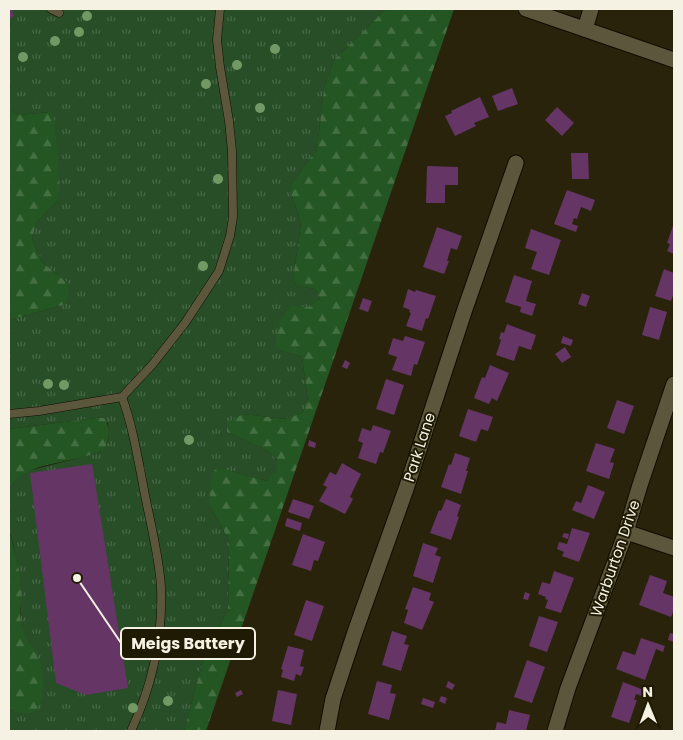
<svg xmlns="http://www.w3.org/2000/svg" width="683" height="740" font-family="Poppins,sans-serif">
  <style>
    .grass { fill: url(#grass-tufts) }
    .forest { fill: url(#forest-firs) }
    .building { fill: #653565 }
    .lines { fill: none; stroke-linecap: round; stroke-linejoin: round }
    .service-casing { stroke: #110c00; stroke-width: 9 }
    .minor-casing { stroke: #110c00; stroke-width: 17 }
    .service { stroke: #5c563d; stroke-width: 8 }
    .minor { stroke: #5c563d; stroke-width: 15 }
    .tree { fill: #729964 }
    .labels { text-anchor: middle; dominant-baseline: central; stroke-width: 4; stroke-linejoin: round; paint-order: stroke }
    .street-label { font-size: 15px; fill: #f5f2e3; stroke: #1f1a03 }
    .leader { fill: none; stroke: #f5f2e3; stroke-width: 2 }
    .callout-dot { fill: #f5f2e3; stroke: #1f1a03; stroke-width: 2 }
    .callout { fill: #1f1a03; stroke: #f5f2e3; stroke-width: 2 }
    .callout-label { font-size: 16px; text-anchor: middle; font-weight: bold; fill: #f5f2e3 }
  </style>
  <defs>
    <pattern id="grass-tufts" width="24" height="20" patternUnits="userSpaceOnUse" patternTransform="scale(1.25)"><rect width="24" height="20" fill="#284e28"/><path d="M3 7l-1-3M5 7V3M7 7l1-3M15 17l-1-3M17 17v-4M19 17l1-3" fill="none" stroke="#486847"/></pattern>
    <pattern id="forest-firs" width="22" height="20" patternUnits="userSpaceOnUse" patternTransform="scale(1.25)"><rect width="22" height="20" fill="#235623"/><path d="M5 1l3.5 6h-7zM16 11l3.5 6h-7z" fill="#446f43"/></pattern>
  </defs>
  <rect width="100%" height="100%" fill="#29230b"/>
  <path class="grass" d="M9,9H386L334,60L324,88L317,149L289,187L301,223L293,280L297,286L315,289L320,298L312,307L280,350L302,357L308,402L302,413L285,419L243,414L227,432L268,451L277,460L278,469L267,481L228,470L209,505L229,540L228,609L203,660L184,731H9V709L13,711L43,683L41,669L23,633L20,621L21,602L14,547L9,530V487L13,480L24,472L98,453C111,447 109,435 108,423L96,418L9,429V320L63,305L69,284L42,262L32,239L36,223L57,202L49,112L19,115L9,109Z"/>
  <g class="forest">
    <polygon points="386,9 454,9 206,731 184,731 203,660 228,609 229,540 209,505 211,474 216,469 228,470 267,481 277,469 277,460 268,451 227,432 227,423 243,414 285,419 302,413 308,402 302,357 280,350 275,345 280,320 291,306 311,307 320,298 315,289 297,286 293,280 301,223 289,187 317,149 324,88 334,60"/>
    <polygon points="9,109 19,115 49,112 54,117 60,188 57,202 36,223 32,239 42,262 69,284 68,299 63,305 9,320"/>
    <path d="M96,418H104C111,428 110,440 104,450C75,464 28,460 9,487V429Z"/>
    <path d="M9,530C15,552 21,577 21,601C21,608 19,616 21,623C23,637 32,646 38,657C44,670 48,703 34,711C26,715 17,713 9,709Z"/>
  </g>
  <g class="building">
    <polygon points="9,9 16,9 12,11 14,16 9,19"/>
    <polygon points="512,88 518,104 498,111 492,96"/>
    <polygon points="480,97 489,117 474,123 476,126 455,136 445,116 452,113 451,111"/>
    <polygon points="557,107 574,123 562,136 545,120"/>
    <polygon points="571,153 588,153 589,179 572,179"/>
    <polygon points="427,166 458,167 458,185 445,185 445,203 426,203"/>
    <polygon points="567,190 595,200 591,211 581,207 577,219 574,218 572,224 578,226 576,232 554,224"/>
    <polygon points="674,223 674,254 667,251 670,244 667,243"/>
    <polygon points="437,227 462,236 457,250 451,248 447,261 449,261 444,274 423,267"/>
    <polygon points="531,229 561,240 549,275 531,269 537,252 525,248"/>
    <polygon points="664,269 674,273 674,292 671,301 655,296"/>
    <polygon points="514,275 532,281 526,301 536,304 532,316 520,312 521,307 505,302"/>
    <polygon points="408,289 415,292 416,290 436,296 428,319 426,318 422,331 406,326 411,313 409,312 410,310 403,307"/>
    <polygon points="582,293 590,296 586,307 578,304"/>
    <polygon points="363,298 372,301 368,312 359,309"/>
    <polygon points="650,307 667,312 659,340 642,335"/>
    <polygon points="507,324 536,335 531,350 519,346 514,361 496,355 501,340 499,339 501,332 504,333"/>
    <polygon points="405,336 425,342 417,365 414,364 411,376 392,370 397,357 388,354 393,338 403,341"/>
    <polygon points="563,336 573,340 571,346 561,343"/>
    <polygon points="565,347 571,357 562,363 555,354"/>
    <polygon points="345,360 350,363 347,369 342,367"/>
    <polygon points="490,365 509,373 497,401 492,398 489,404 474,398 482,377 485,378"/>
    <polygon points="386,379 404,385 394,415 376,409"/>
    <polygon points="617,400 634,406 624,434 607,428"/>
    <polygon points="468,409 493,417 488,431 481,429 476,442 459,436"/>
    <polygon points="373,425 391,431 383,453 380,452 376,464 358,458 363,443 358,441 362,428 371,431"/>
    <polygon points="309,440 316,443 315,448 308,446"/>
    <polygon points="596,443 615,449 610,462 614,463 609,479 586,471"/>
    <polygon points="455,453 470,458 466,471 468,471 461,494 441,487 449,464 451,465"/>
    <polygon points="342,463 361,474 350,497 353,499 345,514 319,501 327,487 323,485 330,472 336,475"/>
    <polygon points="92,464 128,688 86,695 56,683 30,473"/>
    <polygon points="588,485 605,492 594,519 572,510 576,501 581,503"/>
    <polygon points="293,499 314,506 309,519 288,512"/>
    <polygon points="446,499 461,505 457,516 459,517 451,540 430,533 439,510 441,511"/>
    <polygon points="287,518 302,523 300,531 285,526"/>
    <polygon points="572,528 590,533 579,562 562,556 564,552 557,549 559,542 567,544"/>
    <polygon points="564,533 569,534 568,539 562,537"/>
    <polygon points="303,534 325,542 318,561 314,560 311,571 292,565"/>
    <polygon points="423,543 438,548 435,555 441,557 433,583 413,576"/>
    <polygon points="554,571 574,578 561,613 545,608 548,600 545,599 546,597 538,594 542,582 550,584"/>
    <polygon points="650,575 667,581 663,593 674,597 674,610 671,617 639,605"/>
    <polygon points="413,587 431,593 429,600 434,602 422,630 404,623 408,610 405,609"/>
    <polygon points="525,592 530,594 528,600 523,599"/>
    <polygon points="306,600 324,606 312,641 294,635"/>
    <polygon points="539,616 558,622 547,652 529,646"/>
    <polygon points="392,631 407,636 404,644 409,645 401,671 382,665"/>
    <polygon points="670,633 674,634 674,642 668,640"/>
    <polygon points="641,638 665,646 663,652 656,649 645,680 616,669 623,651 635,655"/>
    <polygon points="288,646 304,650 300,666 304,667 301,676 296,674 294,681 281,677 283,670 281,669"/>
    <polygon points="527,660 545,667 532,703 514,697"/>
    <polygon points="377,681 392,685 390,693 396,694 389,720 368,714"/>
    <polygon points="448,681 455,685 452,690 446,687"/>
    <polygon points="623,682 644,690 642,696 636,694 634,700 637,700 629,723 611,717"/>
    <polygon points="241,690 243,694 237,697 235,693"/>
    <polygon points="278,690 297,694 291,725 272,721"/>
    <polygon points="441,696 447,698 445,704 439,701"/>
    <polygon points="423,698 435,702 433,708 421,704"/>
    <polygon points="509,710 530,715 526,731 495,731 497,722 506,724"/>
  </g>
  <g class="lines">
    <g class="service-casing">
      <g id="service">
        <polyline points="51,9 59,13"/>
        <path d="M122,397C133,427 138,459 144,490C150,522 159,555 161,587C163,637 152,686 131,731"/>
        <polyline points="9,414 39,411 122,397 152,365 185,323 219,271 230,236 233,217 232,151 229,121 220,67 217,40 220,9"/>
      </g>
    </g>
    <g class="minor-casing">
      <g id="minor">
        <polyline points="526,9 674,60"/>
        <polyline points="585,29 591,9"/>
        <polyline points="626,532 674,548"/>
        <polyline points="327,731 333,699 355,632 406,489 465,309 516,163"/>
        <polyline points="555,731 568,688 626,532 640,485 674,384"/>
      </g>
    </g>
    <use href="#service" class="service"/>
    <use href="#minor" class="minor"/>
  </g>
  <g class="tree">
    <circle cx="87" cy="16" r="5"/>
    <circle cx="79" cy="32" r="5"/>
    <circle cx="55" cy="41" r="5"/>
    <circle cx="275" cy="49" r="5"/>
    <circle cx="23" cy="57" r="5"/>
    <circle cx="237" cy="65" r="5"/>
    <circle cx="206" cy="84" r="5"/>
    <circle cx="260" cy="108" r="5"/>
    <circle cx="218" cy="179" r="5"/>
    <circle cx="203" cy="266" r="5"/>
    <circle cx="48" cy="384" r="5"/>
    <circle cx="64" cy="385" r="5"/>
    <circle cx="189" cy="440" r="5"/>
    <circle cx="168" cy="701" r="5"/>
    <circle cx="133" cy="708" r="5"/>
  </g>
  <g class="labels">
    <g class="street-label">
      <text transform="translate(419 447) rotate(-72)">Park Lane</text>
      <text transform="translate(615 558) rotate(-71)">Warburton Drive</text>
    </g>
  </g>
  <path class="leader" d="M77 578L121 643"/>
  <circle class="callout-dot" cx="77" cy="578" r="5"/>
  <rect class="callout" x="121" y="628" width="134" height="31" rx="5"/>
  <g class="callout-label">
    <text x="188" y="649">Meigs Battery</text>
  </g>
  <rect width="683" height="740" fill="none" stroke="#f5f2e3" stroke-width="20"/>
  <g transform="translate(648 705) rotate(359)" stroke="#1f1a03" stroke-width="4" paint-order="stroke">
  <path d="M0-4L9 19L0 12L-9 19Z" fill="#f5f2e3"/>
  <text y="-8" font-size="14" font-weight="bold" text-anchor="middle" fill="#f5f2e3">N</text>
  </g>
</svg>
